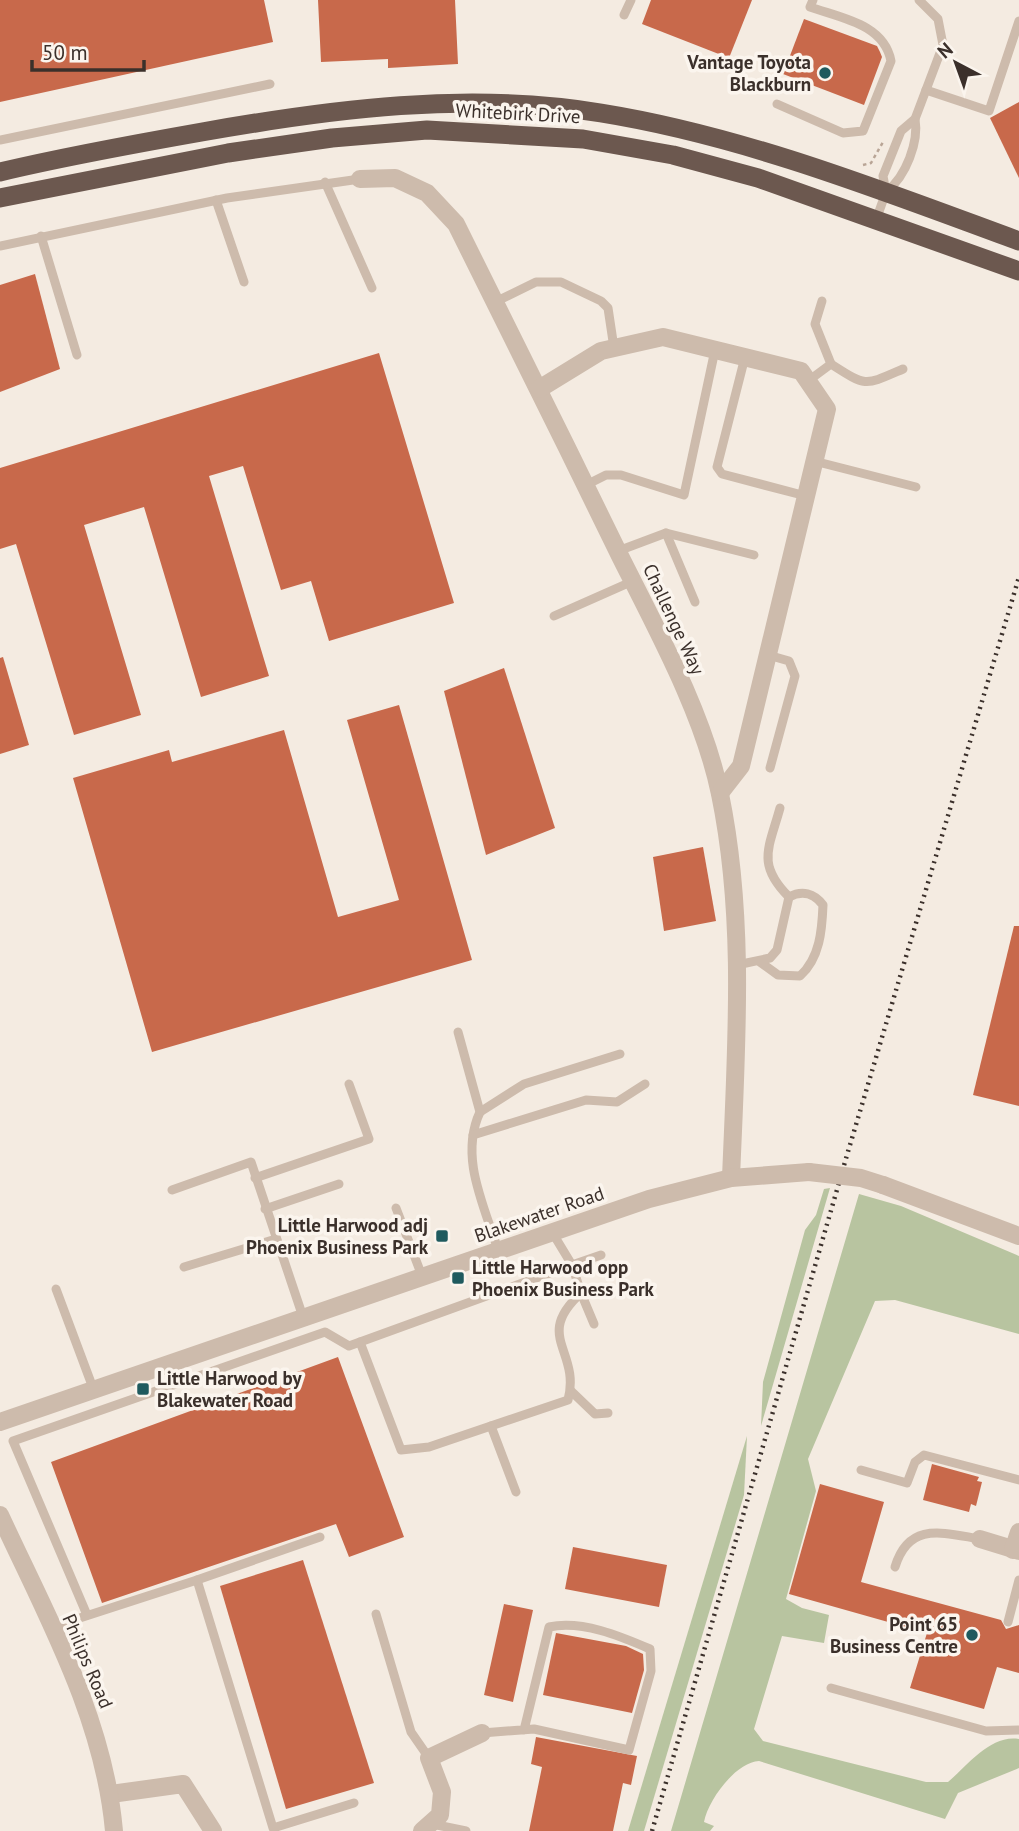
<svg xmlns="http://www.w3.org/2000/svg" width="1019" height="1831" font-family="'PT Sans',sans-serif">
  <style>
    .green { fill: #b8c4a0 }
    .building { fill: #c8694b }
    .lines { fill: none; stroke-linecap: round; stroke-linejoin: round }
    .path { stroke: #b9a596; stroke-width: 2.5; stroke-dasharray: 3.5 3.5; stroke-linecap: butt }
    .service { stroke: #cdbbac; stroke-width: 9 }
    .minor { stroke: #cdbbac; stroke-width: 18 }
    .tertiary { stroke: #cdbbac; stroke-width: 18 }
    .trunk { stroke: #6c584f; stroke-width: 19 }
    .rail { stroke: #3b302b; stroke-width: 4.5; stroke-dasharray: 2 5; stroke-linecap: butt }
    .minor-bridge { stroke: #cdbbac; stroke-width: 18 }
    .poi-dot { fill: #1f5a5e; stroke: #fbf5ee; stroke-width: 2.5 }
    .labels { text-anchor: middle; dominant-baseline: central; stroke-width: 7; stroke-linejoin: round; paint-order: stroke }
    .poi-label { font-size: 19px; font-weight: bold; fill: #3b302b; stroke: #fbf5ee; text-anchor: end }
    .street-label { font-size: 19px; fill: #3b302b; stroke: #fbf5ee }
  </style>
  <rect width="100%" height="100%" fill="#f4ebe1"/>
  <g class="green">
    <polygon points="830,1188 761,1426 763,1382 805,1230 816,1215 824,1189"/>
    <path d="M859,1194L901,1206L1019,1256V1334L895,1300L875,1301L808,1459L816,1491L786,1599L802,1608L829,1615L824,1643L782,1636L754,1729L763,1741L926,1782H948C968,1765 991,1734 1019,1739V1768L958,1793L945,1819L759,1761C736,1762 708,1800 704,1822L714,1826L710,1831H671Z"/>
    <polygon points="747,1436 744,1495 644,1831 628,1831"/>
  </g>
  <g class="building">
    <polygon points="0,0 264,0 273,42 0,102"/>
    <polygon points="318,0 455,0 458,64 388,68 388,59 321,62"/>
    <polygon points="651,0 752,0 729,58 642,24"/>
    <polygon points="804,19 877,46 880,52 882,57 864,105 783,74"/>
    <polygon points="1019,102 1019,178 990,118"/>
    <polygon points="35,274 60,369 0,392 0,285"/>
    <polygon points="379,353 454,603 329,641 311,581 281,590 243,466 209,476 269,676 201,697 144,507 84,525 141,715 74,735 16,544 0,549 0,468"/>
    <polygon points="3,657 29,745 0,754 0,658"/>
    <polygon points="504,668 555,828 486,855 444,691"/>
    <polygon points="399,705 472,960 152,1052 73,778 169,750 172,762 284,730 338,917 399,900 347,720"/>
    <polygon points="703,847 716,921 664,931 653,857"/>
    <polygon points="1014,926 1019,926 1019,1106 973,1095"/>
    <polygon points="338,1357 404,1537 349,1557 336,1524 102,1603 51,1462"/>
    <polygon points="932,1464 979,1477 977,1481 982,1482 976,1506 971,1504 969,1512 923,1500"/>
    <polygon points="820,1484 884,1502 861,1582 1001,1620 1006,1629 1019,1625 1019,1673 997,1667 984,1709 910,1688 927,1633 789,1594"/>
    <polygon points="573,1547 667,1565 659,1607 565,1589"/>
    <polygon points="303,1560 374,1783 286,1809 220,1586"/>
    <polygon points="504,1604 533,1610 513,1702 484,1695"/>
    <polygon points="556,1633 626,1646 643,1654 644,1670 632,1713 543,1695"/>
    <polygon points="536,1737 637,1756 631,1785 623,1783 613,1831 529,1831 542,1767 531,1764"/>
  </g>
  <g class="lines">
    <polyline class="path" points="863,165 871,163 883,142"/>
    <g class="service">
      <polyline points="624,15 631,0"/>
      <polyline points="926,90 989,111 1019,21"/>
      <path d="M777,104L843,133L863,131L891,61C884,24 841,18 810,7L813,0"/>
      <polyline points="0,140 270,84"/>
      <polyline points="325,182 372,288"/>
      <path d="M887,191C906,176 919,142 915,119"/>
      <polyline points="216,200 244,282"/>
      <polyline points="876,220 886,192 883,176 901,131 915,119 943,45 938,19 919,0"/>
      <polyline points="41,236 77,355"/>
      <polyline points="0,246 227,198 360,179"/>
      <polyline points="822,301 815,324 831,364"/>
      <polyline points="495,302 536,282 561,282 601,301 608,308 614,348"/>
      <polyline points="745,357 717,467 722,474 806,496"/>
      <path d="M808,381L831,364C867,387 864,386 903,369"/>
      <polyline points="814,461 916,487"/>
      <polyline points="586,485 606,475 621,475 684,495 715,350"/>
      <polyline points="666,533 695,602"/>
      <polyline points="618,551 666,533 754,555"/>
      <polyline points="554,616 633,581"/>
      <polyline points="768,655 789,661 795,676 770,768"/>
      <path d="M780,808C769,848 756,864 789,897"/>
      <path d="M760,962L778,975L800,976C820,958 822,930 823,905C814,893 802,890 789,897"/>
      <polyline points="737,965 770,958 777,950 789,897"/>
      <path d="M458,1032L480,1112C459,1157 484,1205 498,1250"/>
      <polyline points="480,1112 524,1084 620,1054"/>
      <polyline points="473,1135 586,1100 617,1102 645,1084"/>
      <polyline points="255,1178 369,1139 349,1084"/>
      <polyline points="172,1190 251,1162 304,1320"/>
      <polyline points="396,1208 422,1276"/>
      <polyline points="265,1209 339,1184"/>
      <polyline points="184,1267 276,1239"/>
      <polyline points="56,1289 93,1388"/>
      <polyline points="581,1293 594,1324"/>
      <path d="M360,1342L401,1450L429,1447L568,1400C581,1350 533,1337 581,1293L572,1265L601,1255"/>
      <polyline points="571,1391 595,1414 608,1413"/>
      <polyline points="491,1426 516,1492"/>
      <polyline points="861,1470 907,1483 915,1462 924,1455 1019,1480"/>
      <path d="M895,1567C909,1521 943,1533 980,1539"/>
      <polyline points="197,1580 320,1537"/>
      <polyline points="376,1614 411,1732 429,1758"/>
      <polyline points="87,1615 13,1441 325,1332 349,1346 572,1265 552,1232"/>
      <polyline points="1008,1622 1019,1580"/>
      <polyline points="52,1627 197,1580 273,1828 354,1803"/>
      <polyline points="831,1688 986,1731 1019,1730"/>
      <path d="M482,1733L534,1729L629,1750L651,1671L650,1649C620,1636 582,1620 549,1627L524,1730"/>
      <polyline points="432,1824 466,1831"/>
    </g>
    <g class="minor">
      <path d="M360,179L395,178L427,193L456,224C511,334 566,445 620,556C656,628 704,715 720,794C746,920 736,1051 731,1178"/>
      <polyline points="539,389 601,351 663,337 801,371 827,409 741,766 720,793"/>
      <polyline points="883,1185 1019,1236"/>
      <polyline points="0,1422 649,1199 731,1178 809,1172"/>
      <polyline points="980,1539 1019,1551"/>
      <polyline points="1013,1550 1019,1532"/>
      <polyline points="111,1794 183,1784 213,1831"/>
      <polyline points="422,1831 440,1815 442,1792 429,1758 482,1733"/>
    </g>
    <path class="tertiary" d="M0,1515C47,1617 104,1718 114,1831"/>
    <g class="trunk">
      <path d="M0,172C67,156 134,144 202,132C332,109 468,91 601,113C744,136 883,191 1019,241"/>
      <polyline points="0,198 228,153 332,138 427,130 583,139 673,155 758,178 1019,271"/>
    </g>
    <polyline class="rail" points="652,1831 847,1155 1019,577"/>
    <polyline class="minor-bridge" points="809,1172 861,1178 883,1185"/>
  </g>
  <g class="poi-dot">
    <circle cx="825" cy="73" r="7"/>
    <rect x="435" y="1229" width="14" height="14" rx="3.5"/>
    <rect x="451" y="1271" width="14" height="14" rx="3.5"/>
    <rect x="136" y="1382" width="14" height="14" rx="3.5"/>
    <circle cx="972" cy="1635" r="7"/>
  </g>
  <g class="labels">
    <g class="poi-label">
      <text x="811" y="62">Vantage Toyota<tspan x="811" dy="22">Blackburn</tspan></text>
      <text x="428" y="1225">Little Harwood adj<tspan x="428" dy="22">Phoenix Business Park</tspan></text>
      <text x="472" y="1267" text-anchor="start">Little Harwood opp<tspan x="472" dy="22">Phoenix Business Park</tspan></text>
      <text x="157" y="1378" text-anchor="start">Little Harwood by<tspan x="157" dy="22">Blakewater Road</tspan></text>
      <text x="958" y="1624">Point 65<tspan x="958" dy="22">Business Centre</tspan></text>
    </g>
    <g class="street-label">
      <text transform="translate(518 113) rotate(3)">Whitebirk Drive</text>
      <text transform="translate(674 619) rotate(65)">Challenge Way</text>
      <text transform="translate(539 1214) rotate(-19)">Blakewater Road</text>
      <text transform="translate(88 1661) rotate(67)">Philips Road</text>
    </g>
  </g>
  <g transform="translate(956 63) rotate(319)" stroke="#fbf5ee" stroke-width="5" paint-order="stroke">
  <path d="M0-5L12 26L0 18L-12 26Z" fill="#3b302b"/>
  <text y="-10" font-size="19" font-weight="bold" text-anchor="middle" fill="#3b302b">N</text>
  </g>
  <path d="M32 60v10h112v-10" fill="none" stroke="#3b302b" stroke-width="3.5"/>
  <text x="42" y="60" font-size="21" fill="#3b302b" stroke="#fbf5ee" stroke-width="5" paint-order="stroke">50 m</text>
</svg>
